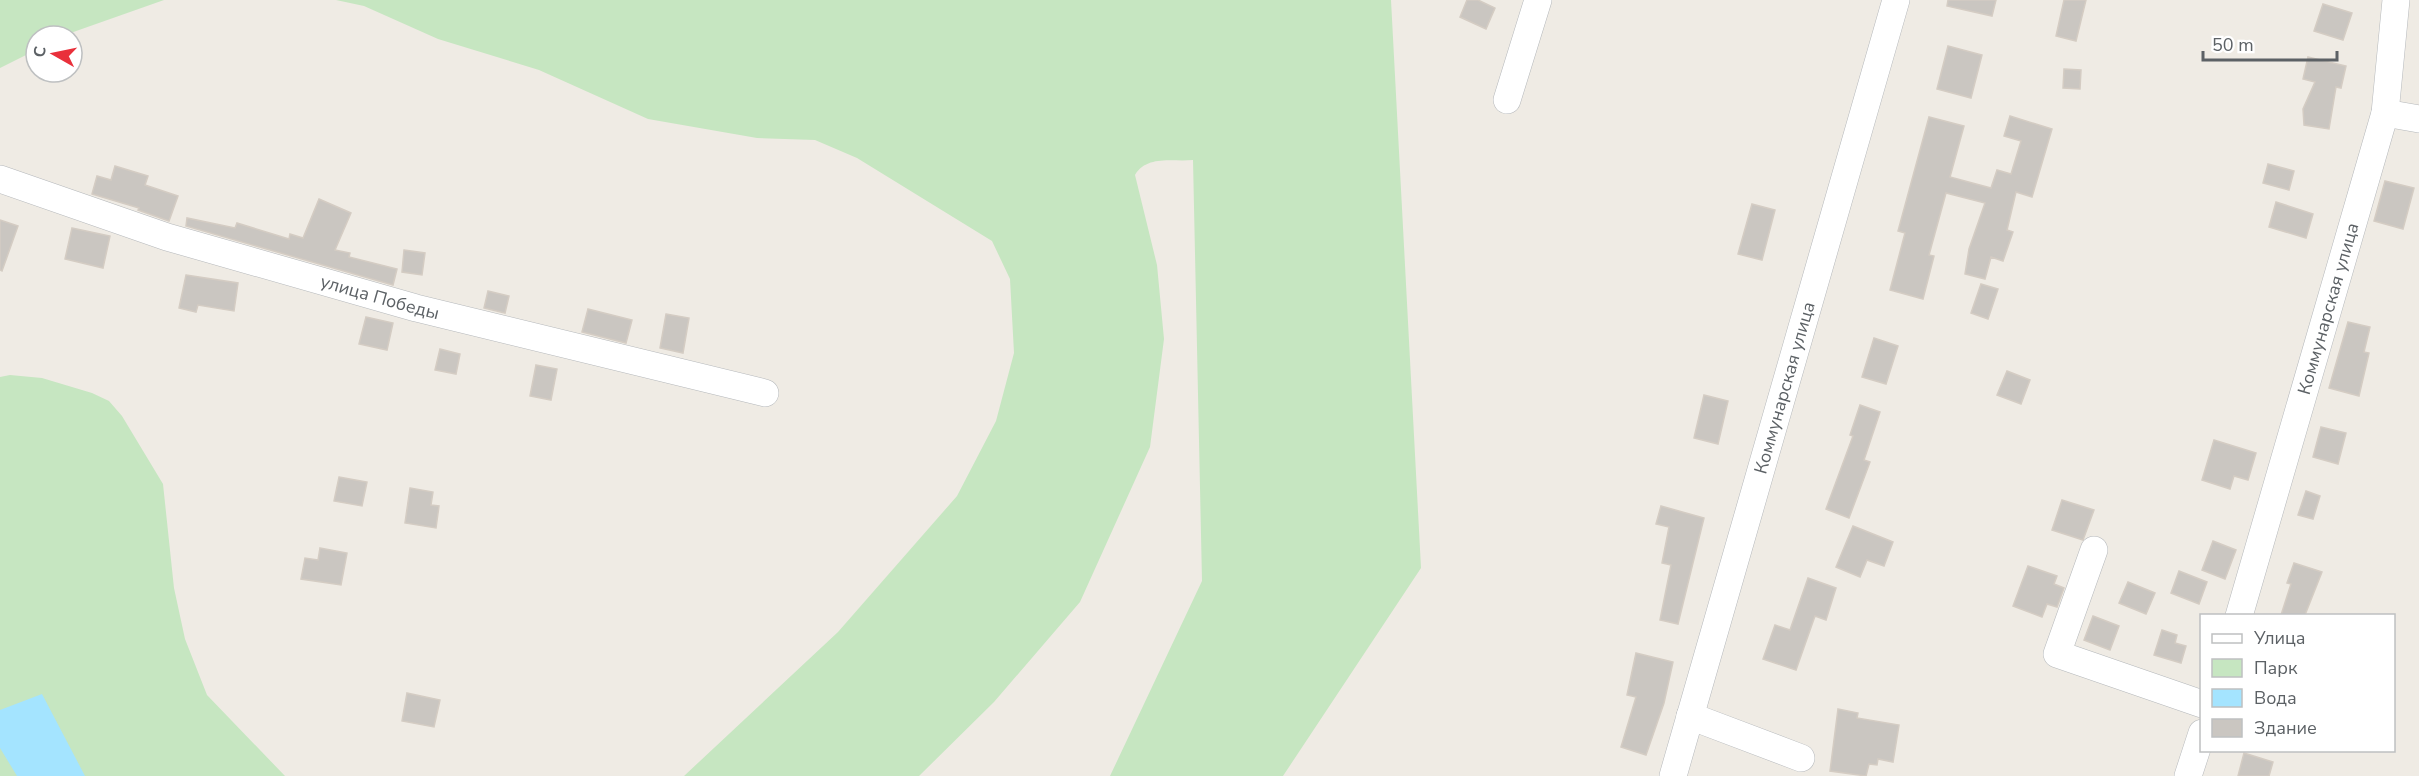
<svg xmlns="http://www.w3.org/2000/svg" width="2419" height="776" font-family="'Nunito Sans',sans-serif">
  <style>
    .green { fill: #c6e6c1 }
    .water { fill: #a4e4ff }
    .building { fill: #cac6c1; stroke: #d4ccc3; stroke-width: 1.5 }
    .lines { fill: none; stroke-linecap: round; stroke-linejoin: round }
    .minor-casing { stroke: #b5b8bb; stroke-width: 28 }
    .minor { stroke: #fff; stroke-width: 27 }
    .labels { text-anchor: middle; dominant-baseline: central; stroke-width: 5; stroke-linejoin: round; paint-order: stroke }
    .street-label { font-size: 18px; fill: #5c6165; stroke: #fff }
  </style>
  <rect width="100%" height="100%" fill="#efebe4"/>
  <g class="green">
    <polygon points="0,0 164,0 62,36 36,36 36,50 0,68"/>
    <path d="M336,0H1391L1421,568L1283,776H1110L1202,581L1193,160C1172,162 1147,155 1135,175L1157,265L1164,339L1150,447L1080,602L994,702L919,776H684L838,632L957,496L996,421L1014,353L1010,279L992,241L857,158L815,140L757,138L648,119L539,70L438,39L364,6Z"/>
    <polygon points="10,375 42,378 92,393 109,401 122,416 163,484 174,588 185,639 207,695 285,776 0,776 0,377"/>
  </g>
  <polygon class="water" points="42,694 85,776 17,776 0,748 0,710"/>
  <g class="building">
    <polygon points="1467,0 1478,0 1495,8 1486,29 1460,17"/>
    <polygon points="1948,0 1996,0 1992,16 1947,6"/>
    <polygon points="2064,0 2086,0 2076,41 2056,36"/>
    <polygon points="2323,4 2352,13 2343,40 2314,31"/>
    <polygon points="1948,46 1982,55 1971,98 1937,89"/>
    <polygon points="2308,57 2346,66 2341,88 2336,87 2329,129 2304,125 2303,109 2315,82 2303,79"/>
    <polygon points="2064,69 2081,70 2080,89 2063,88"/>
    <polygon points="2010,116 2052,129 2032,197 2016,192 2007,230 2013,232 2003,261 1991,257 1985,279 1965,274 1969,249 1985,203 1946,193 1929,255 1934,256 1923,299 1890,290 1905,233 1898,231 1929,117 1964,126 1950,177 1991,188 1997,170 2011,174 2021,141 2004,136"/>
    <polygon points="2268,164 2294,171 2289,190 2263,183"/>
    <polygon points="115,166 148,176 145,185 178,196 169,221 138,210 139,208 92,194 97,176 111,180"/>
    <polygon points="2385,181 2414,188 2403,229 2374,221"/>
    <polygon points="319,199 351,213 335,250 350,253 349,257 397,269 393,285 186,226 187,218 235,228 237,223 289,239 290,234 303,238"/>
    <polygon points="2276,202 2313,214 2306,238 2269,227"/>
    <polygon points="1752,204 1775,210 1762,260 1738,254"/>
    <polygon points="0,220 18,226 2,271 0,270"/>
    <polygon points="72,228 110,236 103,268 65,259"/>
    <polygon points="404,250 425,253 422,275 402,272"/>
    <polygon points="186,275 238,283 234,311 198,305 196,312 179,308"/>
    <polygon points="1981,284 1998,289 1988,319 1971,313"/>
    <polygon points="488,291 509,296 505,313 484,308"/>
    <polygon points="588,309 632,320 626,343 582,332"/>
    <polygon points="666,314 689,318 683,353 660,348"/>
    <polygon points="366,317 393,323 387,350 359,344"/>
    <polygon points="2348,322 2370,327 2364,352 2369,353 2359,396 2329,388"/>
    <polygon points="1874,338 1898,346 1886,384 1862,377"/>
    <polygon points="440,349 460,354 456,374 435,370"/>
    <polygon points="536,365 557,369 551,400 530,396"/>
    <polygon points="2007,371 2030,380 2021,404 1997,395"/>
    <polygon points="1704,395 1728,401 1718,444 1694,438"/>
    <polygon points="1860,405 1880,412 1864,460 1870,462 1849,518 1826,509 1853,436 1850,435"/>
    <polygon points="2321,427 2346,433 2338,464 2313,457"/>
    <polygon points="2214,440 2256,453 2248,480 2234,476 2230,489 2202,480"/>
    <polygon points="339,477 367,482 362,506 334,501"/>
    <polygon points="410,488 433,492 431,505 439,506 436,528 405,523"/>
    <polygon points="2306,491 2320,496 2313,519 2298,515"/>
    <polygon points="2062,500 2094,510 2083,540 2052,530"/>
    <polygon points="1661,506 1704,518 1678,624 1660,620 1671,565 1662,563 1669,527 1656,524"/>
    <polygon points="1853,526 1893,542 1884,566 1867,560 1860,577 1836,567"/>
    <polygon points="2213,541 2236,550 2225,579 2202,570"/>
    <polygon points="320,548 347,553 341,585 301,579 305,558 318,560"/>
    <polygon points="2294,563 2322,572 2305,615 2281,615 2291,584 2287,583"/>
    <polygon points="2028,566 2057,576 2054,584 2064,588 2057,607 2047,604 2042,617 2013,606"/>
    <polygon points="2179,571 2207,582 2199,604 2171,593"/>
    <polygon points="1808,578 1836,588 1826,620 1815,616 1796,670 1763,659 1775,625 1790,630"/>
    <polygon points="2128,582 2155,593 2146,614 2119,603"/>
    <polygon points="2093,616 2119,626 2110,650 2084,640"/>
    <polygon points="2162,630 2177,635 2175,643 2186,646 2181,663 2154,655"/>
    <polygon points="1636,653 1673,662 1664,703 1646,755 1621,747 1636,697 1627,695"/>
    <polygon points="407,693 440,700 434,727 402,721"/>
    <polygon points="1838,709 1858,713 1857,718 1899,725 1893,762 1878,759 1877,765 1869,764 1866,776 1830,771"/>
    <polygon points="2244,753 2273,762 2269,776 2238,776"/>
  </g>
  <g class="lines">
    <g class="minor-casing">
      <g id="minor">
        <polyline points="1507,100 1538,0"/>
        <polyline points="2385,113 2419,119"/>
        <path id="s1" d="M0,179L167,237L416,308L765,393"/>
        <polyline points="2094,550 2057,654 2202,704"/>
        <path id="s2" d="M2239,616L2385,113L2396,0"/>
        <polyline points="1690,716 1801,758"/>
        <path id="s3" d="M1673,776L1896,0"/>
        <polyline points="2188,776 2202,733"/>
      </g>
    </g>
    <use href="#minor" class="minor"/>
  </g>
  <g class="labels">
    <g class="street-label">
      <text stroke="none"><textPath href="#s1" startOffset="398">улица Победы</textPath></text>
      <text stroke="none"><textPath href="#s2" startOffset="320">Коммунарская улица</textPath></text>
      <text stroke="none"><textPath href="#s3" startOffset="404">Коммунарская улица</textPath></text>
    </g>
  </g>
  <rect x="2200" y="614" width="195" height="138" fill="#ffffff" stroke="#bec0c1" stroke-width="1.5"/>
  <rect x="2212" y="634" width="30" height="9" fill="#ffffff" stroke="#bec0c1" stroke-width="1.5"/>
  <text x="2254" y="644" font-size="18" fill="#5c6165">Улица</text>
  <rect x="2212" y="659" width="30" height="18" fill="#c6e6c1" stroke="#bec0c1" stroke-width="1.5"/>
  <text x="2254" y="674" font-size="18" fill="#5c6165">Парк</text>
  <rect x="2212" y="689" width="30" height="18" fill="#a4e4ff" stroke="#bec0c1" stroke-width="1.5"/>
  <text x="2254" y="704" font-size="18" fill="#5c6165">Вода</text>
  <rect x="2212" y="719" width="30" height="18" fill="#cac6c1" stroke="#bec0c1" stroke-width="1.5"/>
  <text x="2254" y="734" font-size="18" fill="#5c6165">Здание</text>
  <g transform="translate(54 54) rotate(279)"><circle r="28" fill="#ffffff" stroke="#bec0c1" stroke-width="1.5"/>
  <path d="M0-4.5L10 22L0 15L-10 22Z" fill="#e9303b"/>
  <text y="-9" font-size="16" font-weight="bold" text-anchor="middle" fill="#5c6165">С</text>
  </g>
  <path d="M2203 51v9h134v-9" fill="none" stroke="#5c6165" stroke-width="3"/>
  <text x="2212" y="51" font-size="18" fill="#5c6165" stroke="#ffffff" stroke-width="4.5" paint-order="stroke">50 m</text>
</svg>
